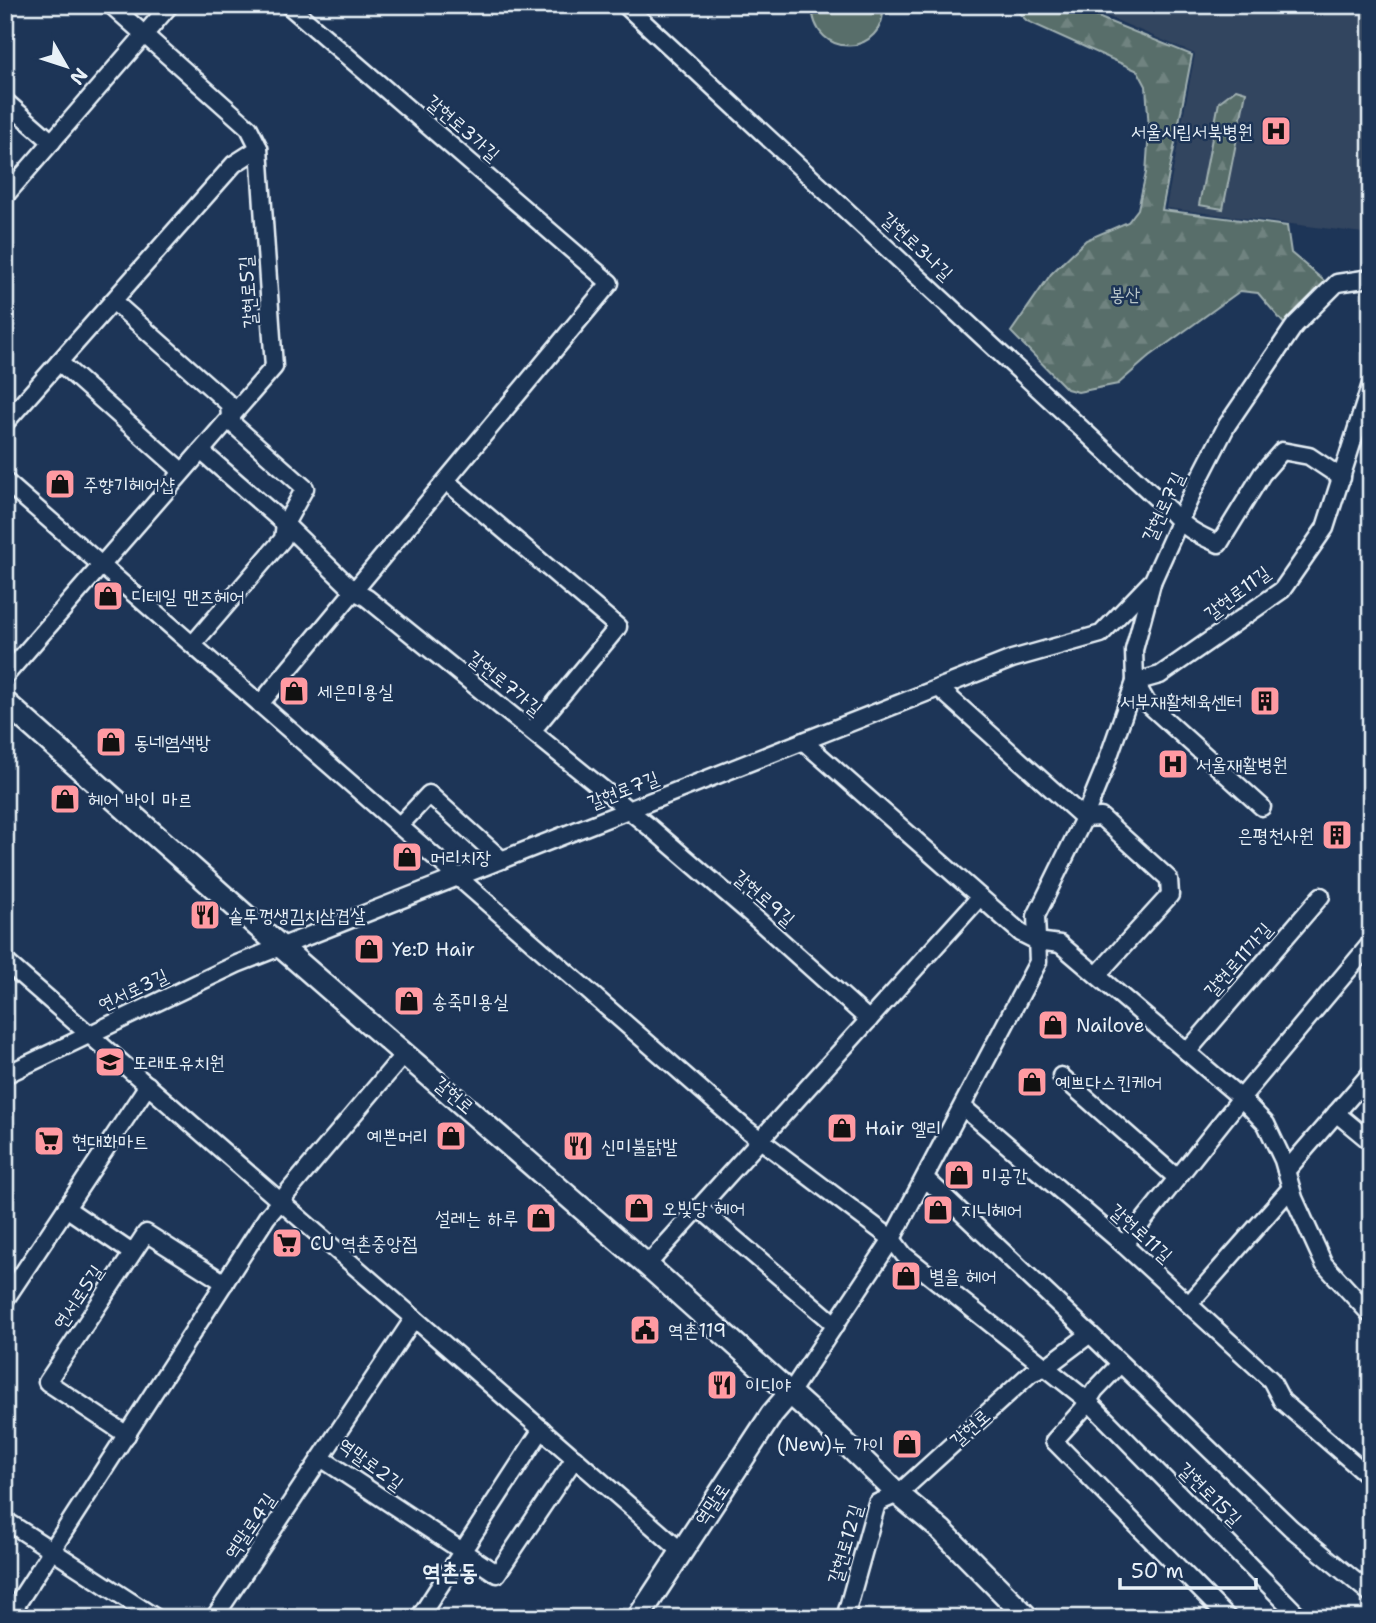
<svg xmlns="http://www.w3.org/2000/svg" width="1376" height="1623" font-family="'Shantell Sans','Poor Story',sans-serif">
  <style>
    .built { fill: #33445e }
    .forest { fill: url(#forest-firs); stroke: #a0b0b1; stroke-width: 2 }
    .park { fill: #586e6a; stroke: #a0b0b1; stroke-width: 2 }
    .lines { fill: none; stroke-linecap: round; stroke-linejoin: round }
    .street-casing { stroke: #e8f1f8; stroke-width: 21 }
    .secondary-casing { stroke: #e8f1f8; stroke-width: 26 }
    .street { stroke: #1d3557; stroke-width: 16 }
    .secondary { stroke: #1d3557; stroke-width: 21 }
    .labels { text-anchor: middle; dominant-baseline: central; stroke-width: 5; stroke-linejoin: round; paint-order: stroke }
    .street-label { font-size: 19px; fill: #e8f1f8; stroke: #1d3557 }
    .poi-label { font-size: 19px; fill: #e8f1f8; stroke: #1d3557; text-anchor: start }
    .park-label { font-size: 19px; fill: #b6c3c6; stroke: #1d3557 }
    .quarter-label { font-size: 23px; font-weight: bold; fill: #e8f1f8; stroke: #1d3557 }
  </style>
  <defs>
    <pattern id="forest-firs" width="22" height="20" patternUnits="userSpaceOnUse" patternTransform="scale(1.75)"><rect width="22" height="20" fill="#586e6a"/><path d="M5 1l3.5 6h-7zM16 11l3.5 6h-7z" fill="#708380"/></pattern>
  </defs>
  <rect width="100%" height="100%" fill="#1d3557"/>
  <filter id="ink" filterUnits="userSpaceOnUse"><feTurbulence type="fractalNoise" baseFrequency=".0143" numOctaves="2"/><feDisplacementMap in="SourceGraphic" scale="14" xChannelSelector="R" yChannelSelector="G"/><feConvolveMatrix kernelMatrix="1 2 1 2 8 2 1 2 1" color-interpolation-filters="sRGB"/></filter>
  <g filter="url(#ink)">
    <polygon class="built" points="1081,5 1371,5 1371,234 1166,208 1195,54"/>
    <g class="forest">
      <polygon points="1011,5 1068,5 1192,55 1162,210 1287,226 1291,253 1328,284 1286,326 1258,293 1240,291 1150,356 1118,384 1078,392 1067,389 1011,332 1051,274 1086,240 1128,222 1138,209 1146,173 1149,130 1146,86 1138,71 1027,21"/>
      <polygon points="1236,89 1246,92 1223,209 1199,205 1219,102"/>
    </g>
    <path class="park" d="M812,5H883C887,56 813,62 812,5Z"/>
    <g class="lines">
      <g class="street-casing">
        <g id="street">
          <path d="M625,5L1168,509C1184,528 1198,535 1219,544L1262,474L1282,451L1309,456L1342,478"/>
          <polyline points="5,101 52,142"/>
          <polyline points="5,196 170,5"/>
          <polyline points="113,301 229,404 230,417 235,426 305,488 285,524 283,539 193,644"/>
          <polyline points="59,362 176,466 181,473"/>
          <polyline points="5,423 234,164 259,148"/>
          <polyline points="201,451 285,524 354,591 367,598 652,829 760,922 869,1020"/>
          <polyline points="5,481 746,1129 892,1239 904,1255 1088,1401 1301,1618"/>
          <polyline points="446,481 618,627 532,731"/>
          <polyline points="5,676 274,367 259,148 249,128 111,5"/>
          <polyline points="1135,682 1160,675 1282,590 1325,528 1371,384"/>
          <polyline points="1135,682 1147,703 1262,807"/>
          <polyline points="939,688 1084,818"/>
          <polyline points="260,704 610,283 288,5"/>
          <polyline points="803,741 1021,933 1037,941 1060,944 1241,1098 1266,1124 1283,1160 1294,1198 1324,1264 1371,1315"/>
          <polyline points="1084,818 1101,817 1169,879 1170,895 1097,975"/>
          <polyline points="399,826 429,794 502,860"/>
          <polyline points="5,961 681,1551"/>
          <polyline points="1187,1052 1321,896"/>
          <polyline points="5,1075 237,964 1012,659 1101,634 1153,580 1194,489 1227,425 1295,325 1337,283 1371,278"/>
          <polyline points="1061,1076 1177,1178"/>
          <polyline points="963,1107 1124,1245 1271,1380 1282,1401 1371,1478"/>
          <polyline points="1336,1113 1371,1142"/>
          <polyline points="1286,1171 1371,1073"/>
          <polyline points="925,1178 1090,1334 1291,1528 1371,1594"/>
          <polyline points="66,1208 132,1253"/>
          <polyline points="699,1208 836,1325"/>
          <polyline points="1124,1245 1241,1098 1371,943"/>
          <polyline points="647,1265 980,897"/>
          <polyline points="5,1300 148,1085"/>
          <polyline points="1189,1304 1291,1188"/>
          <polyline points="1120,1364 1095,1390 1083,1409 1054,1441 1228,1618"/>
          <polyline points="790,1393 892,1239 1038,962 1036,916 1084,818 1105,767 1135,682 1134,650 1152,583"/>
          <polyline points="127,1435 47,1382 146,1233 225,1283"/>
          <polyline points="321,1458 497,1574 575,1458"/>
          <polyline points="5,1520 156,1618"/>
          <polyline points="8,1618 267,1217 405,1053"/>
          <polyline points="214,1618 414,1318"/>
          <polyline points="419,1618 542,1429"/>
          <polyline points="845,1618 877,1503 898,1494 1031,1373 1046,1367 1090,1334"/>
        </g>
      </g>
      <g class="secondary-casing">
        <g id="secondary">
          <polyline points="5,702 264,932 647,1265 840,1438 898,1494 941,1530 1028,1618"/>
          <polyline points="638,1618 772,1414 790,1393"/>
        </g>
      </g>
      <use href="#street" class="street"/>
      <use href="#secondary" class="secondary"/>
    </g>
  </g>
  <defs>
    <g id="hospital-square" transform="scale(1.575)"><rect x="-9" y="-9" width="18" height="18" rx="4" fill="#ff9aa2" stroke="#1d3557"/><path d="M-5-5h3v3.5h4V-5h3V5h-3V1.5h-4V5h-3Z" fill="#111"/></g>
    <g id="shop-square" transform="scale(1.575)"><rect x="-9" y="-9" width="18" height="18" rx="4" fill="#ff9aa2" stroke="#1d3557"/><path d="M-5-2.5h2.3a2.7 3.5 0 0 1 5.4 0H5L5.5 6h-11ZM-1.5-2.5h3a1.5 2.3 0 0 0-3 0Z" fill="#111"/></g>
    <g id="building-square" transform="scale(1.575)"><rect x="-9" y="-9" width="18" height="18" rx="4" fill="#ff9aa2" stroke="#1d3557"/><path d="M-4-6H4V6H1V3H-1V6H-4ZM-2.5-4.3h1.7v1.8h-1.7ZM.8-4.3h1.7v1.8H.8ZM-2.5-1h1.7V.8h-1.7ZM.8-1h1.7V.8H.8Z" fill="#111"/></g>
    <g id="restaurant-square" transform="scale(1.575)"><rect x="-9" y="-9" width="18" height="18" rx="4" fill="#ff9aa2" stroke="#1d3557"/><path d="M-5-6h1v4h1v-4h1v4h1v-4h1v5L-1.5 .5V6h-2V.5L-5-1ZM5-6V6H3V1.5H1.5Q1.5-4 5-6Z" fill="#111"/></g>
    <g id="school-square" transform="scale(1.575)"><rect x="-9" y="-9" width="18" height="18" rx="4" fill="#ff9aa2" stroke="#1d3557"/><path d="M0-5L7-2L0 1L-7-2ZM-4 1L0 2.5L4 1V4Q0 6-4 4Z" fill="#111"/></g>
    <g id="supermarket-square" transform="scale(1.575)"><rect x="-9" y="-9" width="18" height="18" rx="4" fill="#ff9aa2" stroke="#1d3557"/><path d="M-6-5.5h2.5l.6 2H6L4.5 2H-2.5L-4.4-4H-6ZM-1.5 3.2a1.3 1.3 0 1 0 .1 0ZM3 3.2a1.3 1.3 0 1 0 .1 0Z" fill="#111"/></g>
    <g id="civic-square" transform="scale(1.575)"><rect x="-9" y="-9" width="18" height="18" rx="4" fill="#ff9aa2" stroke="#1d3557"/><path d="M-.6-6.5H3V-4.5H.6V-3L4-1V1h2V6H-6V1h2V-1L-.6-3ZM-1.2 2.5V6h2.4V2.5Z" fill="#111"/></g>
  </defs>
  <g fill-rule="evenodd">
    <use href="#hospital-square" x="1276" y="131"/>
    <use href="#shop-square" x="60" y="484"/>
    <use href="#shop-square" x="108" y="596"/>
    <use href="#shop-square" x="294" y="691"/>
    <use href="#building-square" x="1265" y="701"/>
    <use href="#shop-square" x="111" y="742"/>
    <use href="#hospital-square" x="1173" y="764"/>
    <use href="#shop-square" x="65" y="799"/>
    <use href="#building-square" x="1337" y="835"/>
    <use href="#shop-square" x="407" y="857"/>
    <use href="#restaurant-square" x="205" y="915"/>
    <use href="#shop-square" x="369" y="949"/>
    <use href="#shop-square" x="409" y="1001"/>
    <use href="#shop-square" x="1053" y="1025"/>
    <use href="#school-square" x="110" y="1062"/>
    <use href="#shop-square" x="1032" y="1082"/>
    <use href="#shop-square" x="842" y="1128"/>
    <use href="#shop-square" x="451" y="1136"/>
    <use href="#supermarket-square" x="49" y="1141"/>
    <use href="#restaurant-square" x="578" y="1146"/>
    <use href="#shop-square" x="959" y="1175"/>
    <use href="#shop-square" x="639" y="1208"/>
    <use href="#shop-square" x="938" y="1210"/>
    <use href="#shop-square" x="541" y="1218"/>
    <use href="#supermarket-square" x="287" y="1243"/>
    <use href="#shop-square" x="906" y="1276"/>
    <use href="#civic-square" x="645" y="1330"/>
    <use href="#restaurant-square" x="722" y="1385"/>
    <use href="#shop-square" x="907" y="1444"/>
  </g>
  <g class="labels">
    <g class="street-label">
      <text transform="translate(463 128) rotate(41)">갈현로3가길</text>
      <text transform="translate(917 246) rotate(43)">갈현로3나길</text>
      <text transform="translate(248 292) rotate(-94)">갈현로5길</text>
      <text transform="translate(1163 507) rotate(-65)">갈현로7길</text>
      <text transform="translate(1237 593) rotate(-37)">갈현로11길</text>
      <text transform="translate(505 683) rotate(39)">갈현로7가길</text>
      <text transform="translate(623 790) rotate(-21)">갈현로7길</text>
      <text transform="translate(764 898) rotate(41)">갈현로9길</text>
      <text transform="translate(1238 960) rotate(-49)">갈현로11가길</text>
      <text transform="translate(133 990) rotate(-25)">연서로3길</text>
      <text transform="translate(454 1095) rotate(41)">갈현로</text>
      <text transform="translate(1141 1233) rotate(42)">갈현로11길</text>
      <text transform="translate(78 1297) rotate(-56)">연서로5길</text>
      <text transform="translate(970 1428) rotate(-42)">갈현로</text>
      <text transform="translate(371 1464) rotate(36)">역말로2길</text>
      <text transform="translate(1210 1494) rotate(45)">갈현로15길</text>
      <text transform="translate(712 1504) rotate(-56)">역말로</text>
      <text transform="translate(250 1526) rotate(-56)">역말로4길</text>
      <text transform="translate(845 1544) rotate(-74)">갈현로12길</text>
    </g>
    <g class="poi-label">
      <text x="1253" y="131" text-anchor="end">서울시립서북병원</text>
      <text x="83" y="484">주향기헤어샵</text>
      <text x="131" y="596">디테일 맨즈헤어</text>
      <text x="317" y="691">세은미용실</text>
      <text x="1242" y="701" text-anchor="end">서부재활체육센터</text>
      <text x="134" y="742">동네염색방</text>
      <text x="1196" y="764">서울재활병원</text>
      <text x="88" y="799">헤어 바이 마르</text>
      <text x="1314" y="835" text-anchor="end">은평천사원</text>
      <text x="430" y="857">머리치장</text>
      <text x="228" y="915">솥뚜껑생김치삼겹살</text>
      <text x="392" y="949">Ye:D Hair</text>
      <text x="432" y="1001">송죽미용실</text>
      <text x="1076" y="1025">Nailove</text>
      <text x="133" y="1062">또래또유치원</text>
      <text x="1055" y="1082">예쁘다스킨케어</text>
      <text x="865" y="1128">Hair 엘리</text>
      <text x="428" y="1136" text-anchor="end">예쁜머리</text>
      <text x="72" y="1141">현대화마트</text>
      <text x="601" y="1146">신미불닭발</text>
      <text x="982" y="1175">미공간</text>
      <text x="662" y="1208">오빛당 헤어</text>
      <text x="961" y="1210">지니헤어</text>
      <text x="518" y="1218" text-anchor="end">설레는 하루</text>
      <text x="310" y="1243">CU 역촌중앙점</text>
      <text x="929" y="1276">별을 헤어</text>
      <text x="668" y="1330">역촌119</text>
      <text x="745" y="1385">이디야</text>
      <text x="884" y="1444" text-anchor="end">(New)뉴 가이</text>
    </g>
    <g class="park-label">
      <text x="1125" y="294">봉산</text>
    </g>
    <g class="quarter-label">
      <text x="450" y="1572">역촌동</text>
    </g>
  </g>
  <rect width="1376" height="1623" fill="none" stroke="#1d3557" stroke-width="28"/>
  <rect x="14" y="14" width="1348" height="1595" fill="none" stroke="#e8f1f8" stroke-width="2.5" filter="url(#ink)"/>
  <g transform="translate(66 66) rotate(129)" stroke="#1d3557" stroke-width="5" paint-order="stroke">
  <path d="M0-5L12 26L0 18L-12 26Z" fill="#e8f1f8"/>
  <text y="-10" font-size="19" font-weight="bold" text-anchor="middle" fill="#e8f1f8">N</text>
  </g>
  <path d="M1120 1578v10h136v-10" fill="none" stroke="#e8f1f8" stroke-width="3.5"/>
  <text x="1131" y="1578" font-size="21" fill="#e8f1f8" stroke="#1d3557" stroke-width="5" paint-order="stroke">50 m</text>
</svg>
